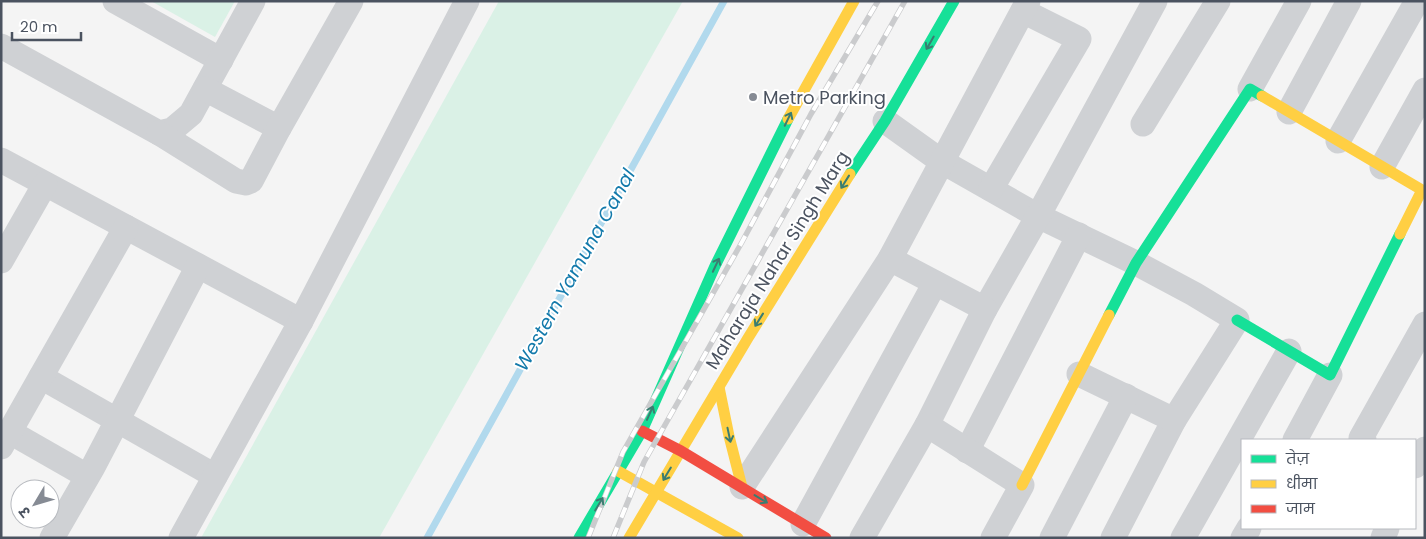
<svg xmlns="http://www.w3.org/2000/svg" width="1426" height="539" font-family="Poppins,'Noto Sans Devanagari',sans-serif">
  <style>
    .green { fill: #daf1e6 }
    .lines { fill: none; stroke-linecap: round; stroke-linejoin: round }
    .stream { stroke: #b1d9ed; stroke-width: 7 }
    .street { stroke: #cfd1d4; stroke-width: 25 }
    .fast { stroke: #16e098; stroke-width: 11 }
    .slow { stroke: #ffcf43; stroke-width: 11 }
    .jam { stroke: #f24e42; stroke-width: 11 }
    .rail-casing { stroke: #cacbcd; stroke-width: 5.5 }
    .rail { stroke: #fff; stroke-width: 4; stroke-dasharray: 11; stroke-linecap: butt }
    .oneway { stroke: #3b7d71 }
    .poi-dot { fill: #868b94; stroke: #fff; stroke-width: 2 }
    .labels { text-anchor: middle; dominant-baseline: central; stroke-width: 4; stroke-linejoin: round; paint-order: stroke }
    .poi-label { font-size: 18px; fill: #4b5360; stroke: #fff; text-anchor: start }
    .street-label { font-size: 18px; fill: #4b5360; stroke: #fff }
    .water-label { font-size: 19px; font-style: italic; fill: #137aab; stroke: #fff }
  </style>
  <rect width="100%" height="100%" fill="#f4f4f4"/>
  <g class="green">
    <polygon points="151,1 235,1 215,37"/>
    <polygon points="499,1 683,1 379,538 201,538"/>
  </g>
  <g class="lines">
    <polyline class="stream" points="427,538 724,1"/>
    <g class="street">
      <polyline points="115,1 221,60"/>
      <polyline points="1,46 159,133 172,130 191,114 253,1"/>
      <polyline points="205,89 279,128"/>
      <polyline points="1250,89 1299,1"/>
      <polyline points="1289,112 1349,1"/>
      <polyline points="885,121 941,161 1038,216 1136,263 1194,294 1237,320 1174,420 1113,538"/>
      <polyline points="1143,124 1218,1"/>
      <polyline points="159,133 236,181 246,183 251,181 279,128 351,1"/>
      <polyline points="1338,141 1417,1"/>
      <polyline points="1,160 301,321"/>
      <polyline points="1382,167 1425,90"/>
      <polyline points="991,189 1079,39 1023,11"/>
      <polyline points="890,259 985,309 1038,216 1155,1"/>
      <polyline points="1,261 45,184"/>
      <polyline points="1079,374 1174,420"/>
      <polyline points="41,377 215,476"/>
      <polyline points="927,425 985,309"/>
      <polyline points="10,432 87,476"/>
      <polyline points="1295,440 1330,375"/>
      <polyline points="1364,440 1361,438 1425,324"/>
      <polyline points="1,447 126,227"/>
      <polyline points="967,451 1079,235"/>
      <polyline points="1415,466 1425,449"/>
      <polyline points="742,487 890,259 1028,1"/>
      <polyline points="803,524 935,283"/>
      <polyline points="52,538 93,467 198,266"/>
      <polyline points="181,538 301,321 467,1"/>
      <polyline points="862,538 927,425 1022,485 993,538"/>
      <polyline points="1052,538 1126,396"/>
      <polyline points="1183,538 1289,351"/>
      <polyline points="1243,538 1249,528"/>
      <polyline points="1383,538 1387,528"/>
    </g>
    <g class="fast">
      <polyline points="850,174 885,121 954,1"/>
      <polyline points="1109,315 1136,263 1250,89 1262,96"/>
      <polyline points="1237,320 1330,375 1400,234"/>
      <polyline points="579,538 642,431 715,266 788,119"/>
    </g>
    <g class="slow">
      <polyline points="1262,96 1422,190 1400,234"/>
      <polyline points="788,119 854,1"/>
      <polyline points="719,387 729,436 742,487"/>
      <polyline points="618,471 738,538"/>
      <polyline points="1022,485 1109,315"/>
      <polyline points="629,538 748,338 850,174"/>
    </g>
    <polyline class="jam" points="642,431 681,451 826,538"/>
    <g class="rail-casing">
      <g id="rail">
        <polyline points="588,538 623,452 742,242 811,114 878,1"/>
        <polyline points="613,538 644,462 905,1"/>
      </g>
    </g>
    <use href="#rail" class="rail"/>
  </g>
  <defs><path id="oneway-shaft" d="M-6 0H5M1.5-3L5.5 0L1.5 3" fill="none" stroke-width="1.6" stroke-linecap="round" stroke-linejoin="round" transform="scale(1.25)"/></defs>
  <g class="oneway">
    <use href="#oneway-shaft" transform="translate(930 43) rotate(120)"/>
    <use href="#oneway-shaft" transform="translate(788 119) rotate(-64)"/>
    <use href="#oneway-shaft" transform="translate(845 182) rotate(122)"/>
    <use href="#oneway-shaft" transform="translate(716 265) rotate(-65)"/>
    <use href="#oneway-shaft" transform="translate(759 320) rotate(122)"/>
    <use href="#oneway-shaft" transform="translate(650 413) rotate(-66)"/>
    <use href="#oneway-shaft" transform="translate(729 435) rotate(78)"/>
    <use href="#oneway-shaft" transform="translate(667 474) rotate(121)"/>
    <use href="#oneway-shaft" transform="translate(761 499) rotate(31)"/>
    <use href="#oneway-shaft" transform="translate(599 504) rotate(-59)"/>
  </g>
  <circle class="poi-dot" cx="753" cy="97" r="5"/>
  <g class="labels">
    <g class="poi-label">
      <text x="763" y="97">Metro Parking</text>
    </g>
    <g class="street-label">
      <text transform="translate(777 260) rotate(-58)">Maharaja Nahar Singh Marg</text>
    </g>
    <g class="water-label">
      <text transform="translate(575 270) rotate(-61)">Western Yamuna Canal</text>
    </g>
  </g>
  <rect width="1426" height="539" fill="none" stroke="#4b5360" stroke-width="5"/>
  <rect x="1241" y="439" width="175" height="90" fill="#ffffff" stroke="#b7babf"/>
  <rect x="1251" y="455" width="25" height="8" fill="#16e098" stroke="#b7babf"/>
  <text x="1286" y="464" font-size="15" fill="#4b5360">तेज़</text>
  <rect x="1251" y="480" width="25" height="8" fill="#ffcf43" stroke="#b7babf"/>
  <text x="1286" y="489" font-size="15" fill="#4b5360">धीमा</text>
  <rect x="1251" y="505" width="25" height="8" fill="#f24e42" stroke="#b7babf"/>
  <text x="1286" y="514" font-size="15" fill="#4b5360">जाम</text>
  <g transform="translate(35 504) rotate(232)"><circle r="24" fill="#ffffff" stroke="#b7babf"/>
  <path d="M0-4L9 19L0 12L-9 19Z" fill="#868b94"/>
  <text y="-8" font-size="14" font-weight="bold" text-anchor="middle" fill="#4b5360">उ</text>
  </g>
  <path d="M12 32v8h69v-8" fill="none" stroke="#4b5360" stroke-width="2.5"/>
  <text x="20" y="32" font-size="15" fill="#4b5360" stroke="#ffffff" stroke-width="4" paint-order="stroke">20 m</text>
</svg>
